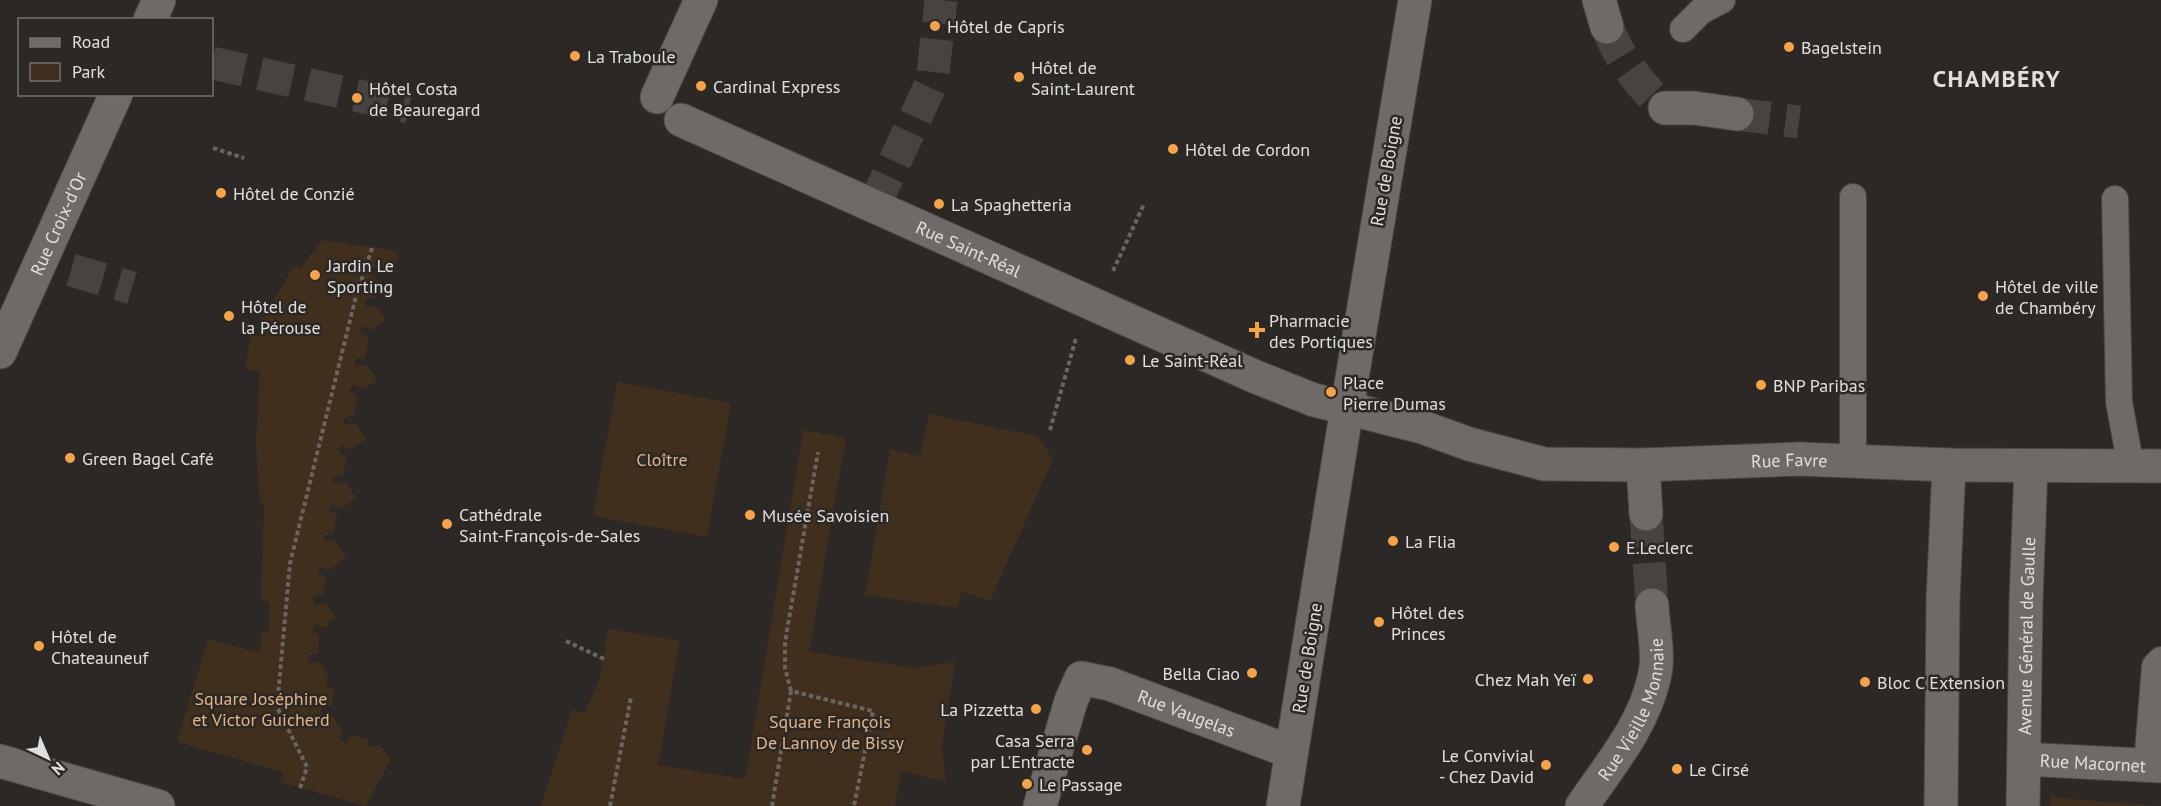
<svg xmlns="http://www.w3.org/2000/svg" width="2161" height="806" font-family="'PT Sans',sans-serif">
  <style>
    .green { fill: #412f1e }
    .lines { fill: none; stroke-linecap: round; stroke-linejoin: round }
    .street-tunnel { stroke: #464341; stroke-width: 33; stroke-dasharray: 33 16; stroke-linecap: butt }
    .lane-casing { stroke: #494744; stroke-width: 28 }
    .street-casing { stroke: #494744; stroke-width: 35 }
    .secondary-casing { stroke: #494744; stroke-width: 35 }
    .path { stroke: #686663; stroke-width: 4; stroke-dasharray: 4.5 3; stroke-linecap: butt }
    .lane { stroke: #6e6a67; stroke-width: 26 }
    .street { stroke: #6e6a67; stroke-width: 33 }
    .secondary { stroke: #6e6a67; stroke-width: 33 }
    .poi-dot { fill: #f6a247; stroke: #2b2825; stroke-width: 2 }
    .labels { text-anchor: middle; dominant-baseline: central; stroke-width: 5; stroke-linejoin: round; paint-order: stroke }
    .poi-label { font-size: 18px; fill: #e1dfdd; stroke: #2b2825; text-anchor: start }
    .street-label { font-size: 18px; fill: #e1dfdd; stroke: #2b2825 }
    .park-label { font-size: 18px; fill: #e4b486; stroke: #2b2825 }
    .district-label { font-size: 24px; font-weight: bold; letter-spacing: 1.5px; fill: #e2deda; stroke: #2b2825 }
  </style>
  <rect width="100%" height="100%" fill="#2b2825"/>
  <g class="green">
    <polygon points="323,240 397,251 398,261 381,272 374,267 369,272 378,279 375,298 365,299 366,307 377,306 386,320 372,330 363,326 360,332 369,338 365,358 355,359 355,366 366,365 378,380 363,389 354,384 349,391 358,397 354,415 344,418 344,425 356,423 366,439 350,450 341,445 338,451 347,458 343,474 333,477 334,484 346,482 356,498 341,509 333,504 328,510 337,515 333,533 323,536 325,542 335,540 346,558 329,570 320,567 318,573 326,578 323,594 313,597 315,605 325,602 336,617 324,628 316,624 312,630 319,635 318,654 308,655 309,663 318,662 329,675 325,684 334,690 332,706 321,708 322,715 332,715 343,731 338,738 345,743 351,735 368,739 370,747 380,745 391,759 366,806 280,782 283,772 177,742 208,639 260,653 261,632 268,633 270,602 261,600 264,503 260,503 256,443 260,371 245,369 251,334 259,337 261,321 294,266 300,268"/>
    <polygon points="617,382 731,403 707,537 593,516"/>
    <polygon points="929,414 1037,436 1053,459 990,601 962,591 957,608 865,595 890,449 920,456"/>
    <polygon points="803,430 846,438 809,652 915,668 955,662 942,748 946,782 901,771 895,806 541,806 572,709 584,714 600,678 608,629 680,641 658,765 745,779"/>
    <polygon points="2051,793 2058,798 2161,806 2050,806"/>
  </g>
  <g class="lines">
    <g class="street-tunnel">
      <path d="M1607,27C1619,58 1640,86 1665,108"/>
      <polyline points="212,63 409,107"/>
      <polyline points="1737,114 1799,122"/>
      <polyline points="874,206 932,82 941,0"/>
      <polyline points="71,270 132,288"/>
      <polyline points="1646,514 1652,605"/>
    </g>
    <g class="lane-casing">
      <g id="lane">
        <polyline points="1683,29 1701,11 1722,0"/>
        <polyline points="2115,199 2119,402 2131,467"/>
        <polyline points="1853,460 1853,197"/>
        <polyline points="2147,765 2155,666 2161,660"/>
      </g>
    </g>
    <g class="street-casing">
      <g id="street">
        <polyline points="1599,0 1607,27"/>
        <polyline points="150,20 159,0"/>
        <polyline points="657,97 701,0"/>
        <polyline points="1665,108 1694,108 1737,114"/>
        <path id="s1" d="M681,120L1256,377L1314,400L1347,408L1283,806"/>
        <path id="s2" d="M0,352L116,94"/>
        <polyline points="1643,465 1646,514"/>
        <path id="s3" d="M2024,759L2161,766"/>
        <polyline points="0,761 158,806"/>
        <path id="s4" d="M1040,806L1071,701L1081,678L1110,684L1291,752"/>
        <path id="s5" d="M1582,806C1609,766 1643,727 1654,678C1660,656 1653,628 1652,605"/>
        <polyline points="1941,806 1943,600 1949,465"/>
        <path id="s6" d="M2023,806L2026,601L2031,466"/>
      </g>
    </g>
    <g class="secondary-casing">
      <g id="secondary">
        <path id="s7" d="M1415,0L1347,408L1422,427L1469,444L1544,464L1643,465L1800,459L1949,465L2161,466"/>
      </g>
    </g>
    <g class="path">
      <polyline points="213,148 244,158"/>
      <polyline points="1113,271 1144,204"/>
      <polyline points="1050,430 1076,338"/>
      <polyline points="566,641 604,659"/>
      <polyline points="791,691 785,668 785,642 818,452"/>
      <polyline points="300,788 307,767 277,707 290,563 355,300 372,248"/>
      <polyline points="610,806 631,697"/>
      <polyline points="772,806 791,691 873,711 854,806"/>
    </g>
    <use href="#lane" class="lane"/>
    <use href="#street" class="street"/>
    <use href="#secondary" class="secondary"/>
  </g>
  <g class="poi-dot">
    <circle cx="935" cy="26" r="6"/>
    <circle cx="1789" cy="47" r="6"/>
    <circle cx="575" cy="56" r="6"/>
    <circle cx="1019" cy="77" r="6"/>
    <circle cx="701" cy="86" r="6"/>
    <circle cx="357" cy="98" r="6"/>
    <circle cx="1173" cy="149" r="6"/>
    <circle cx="221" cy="193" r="6"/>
    <circle cx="939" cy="204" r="6"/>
    <circle cx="315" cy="275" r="6"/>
    <circle cx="1983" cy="296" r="6"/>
    <circle cx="229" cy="316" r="6"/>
    <path d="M1254 321h6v6h6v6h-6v6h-6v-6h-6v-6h6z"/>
    <circle cx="1130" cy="360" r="6"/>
    <circle cx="1761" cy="385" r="6"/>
    <circle cx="1331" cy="392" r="6"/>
    <circle cx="70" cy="458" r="6"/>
    <circle cx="750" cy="515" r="6"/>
    <circle cx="447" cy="524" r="6"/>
    <circle cx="1393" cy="541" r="6"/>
    <circle cx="1614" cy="547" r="6"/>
    <circle cx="1379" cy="622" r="6"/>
    <circle cx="39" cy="646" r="6"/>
    <circle cx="1252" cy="673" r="6"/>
    <circle cx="1588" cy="679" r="6"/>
    <circle cx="1865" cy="682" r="6"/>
    <circle cx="1036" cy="709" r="6"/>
    <circle cx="1087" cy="750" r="6"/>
    <circle cx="1546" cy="765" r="6"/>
    <circle cx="1677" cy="769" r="6"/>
    <circle cx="1027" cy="784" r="6"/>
  </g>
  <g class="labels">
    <g class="poi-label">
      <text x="947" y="26">Hôtel de Capris</text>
      <text x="1801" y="47">Bagelstein</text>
      <text x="587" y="56">La Traboule</text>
      <text x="1031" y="67">Hôtel de<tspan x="1031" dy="21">Saint-Laurent</tspan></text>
      <text x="713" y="86">Cardinal Express</text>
      <text x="369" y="88">Hôtel Costa<tspan x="369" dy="21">de Beauregard</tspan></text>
      <text x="1185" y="149">Hôtel de Cordon</text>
      <text x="233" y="193">Hôtel de Conzié</text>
      <text x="951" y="204">La Spaghetteria</text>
      <text x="327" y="265">Jardin Le<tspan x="327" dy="21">Sporting</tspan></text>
      <text x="1995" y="286">Hôtel de ville<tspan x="1995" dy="21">de Chambéry</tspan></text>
      <text x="241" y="306">Hôtel de<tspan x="241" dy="21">la Pérouse</tspan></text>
      <text x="1269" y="320">Pharmacie<tspan x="1269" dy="21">des Portiques</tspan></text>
      <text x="1142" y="360">Le Saint-Réal</text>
      <text x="1343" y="382">Place<tspan x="1343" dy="21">Pierre Dumas</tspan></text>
      <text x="1773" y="385">BNP Paribas</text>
      <text x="82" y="458">Green Bagel Café</text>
      <text x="459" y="514">Cathédrale<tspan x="459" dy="21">Saint-François-de-Sales</tspan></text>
      <text x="762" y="515">Musée Savoisien</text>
      <text x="1405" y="541">La Flia</text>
      <text x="1626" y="547">E.Leclerc</text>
      <text x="1391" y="612">Hôtel des<tspan x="1391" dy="21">Princes</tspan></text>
      <text x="51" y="636">Hôtel de<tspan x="51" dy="21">Chateauneuf</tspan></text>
      <text x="1240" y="673" text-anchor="end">Bella Ciao</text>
      <text x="1576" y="679" text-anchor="end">Chez Mah Yeï</text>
      <text x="1877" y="682">Bloc C Extension</text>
      <text x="1024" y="709" text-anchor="end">La Pizzetta</text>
      <text x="1075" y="740" text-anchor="end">Casa Serra<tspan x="1075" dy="21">par L'Entracte</tspan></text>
      <text x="1534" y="755" text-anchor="end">Le Convivial<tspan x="1534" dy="21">- Chez David</tspan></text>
      <text x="1689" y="769">Le Cirsé</text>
      <text x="1039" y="784">Le Passage</text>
    </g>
    <g class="street-label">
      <text transform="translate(1386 171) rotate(-80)">Rue de Boigne</text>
      <text stroke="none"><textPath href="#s2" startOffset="141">Rue Croix-d'Or</textPath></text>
      <text stroke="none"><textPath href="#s1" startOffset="315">Rue Saint-Réal</textPath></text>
      <text stroke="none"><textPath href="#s7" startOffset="864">Rue Favre</textPath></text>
      <text stroke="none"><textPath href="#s6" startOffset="170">Avenue Général de Gaulle</textPath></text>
      <text transform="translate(1307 658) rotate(-81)">Rue de Boigne</text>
      <text stroke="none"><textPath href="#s5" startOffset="111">Rue Vieille Monnaie</textPath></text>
      <text stroke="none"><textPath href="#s4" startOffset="246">Rue Vaugelas</textPath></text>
      <text stroke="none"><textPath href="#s3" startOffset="69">Rue Macornet</textPath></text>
    </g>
    <g class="park-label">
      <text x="662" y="459">Cloître</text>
      <text x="261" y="698">Square Joséphine<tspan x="261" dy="21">et Victor Guicherd</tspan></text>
      <text x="830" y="721">Square François<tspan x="830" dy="21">De Lannoy de Bissy</tspan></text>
    </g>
    <g class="district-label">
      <text x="1997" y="78">CHAMBÉRY</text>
    </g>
  </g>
  <rect x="18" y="18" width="195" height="78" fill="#2b2825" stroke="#74716f" stroke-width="1.5"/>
  <rect x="30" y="38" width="30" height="9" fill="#6e6a67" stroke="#74716f" stroke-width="1.5"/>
  <text x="72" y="48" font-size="18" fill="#e1dfdd">Road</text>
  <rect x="30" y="63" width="30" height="18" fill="#412f1e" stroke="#74716f" stroke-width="1.5"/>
  <text x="72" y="78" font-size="18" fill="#e1dfdd">Park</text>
  <g transform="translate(48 758) rotate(136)" stroke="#2b2825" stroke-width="4.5" paint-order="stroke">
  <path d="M0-4.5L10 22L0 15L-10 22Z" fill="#e1dfdd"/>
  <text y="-9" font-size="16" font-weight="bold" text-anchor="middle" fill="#e1dfdd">N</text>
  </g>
</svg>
